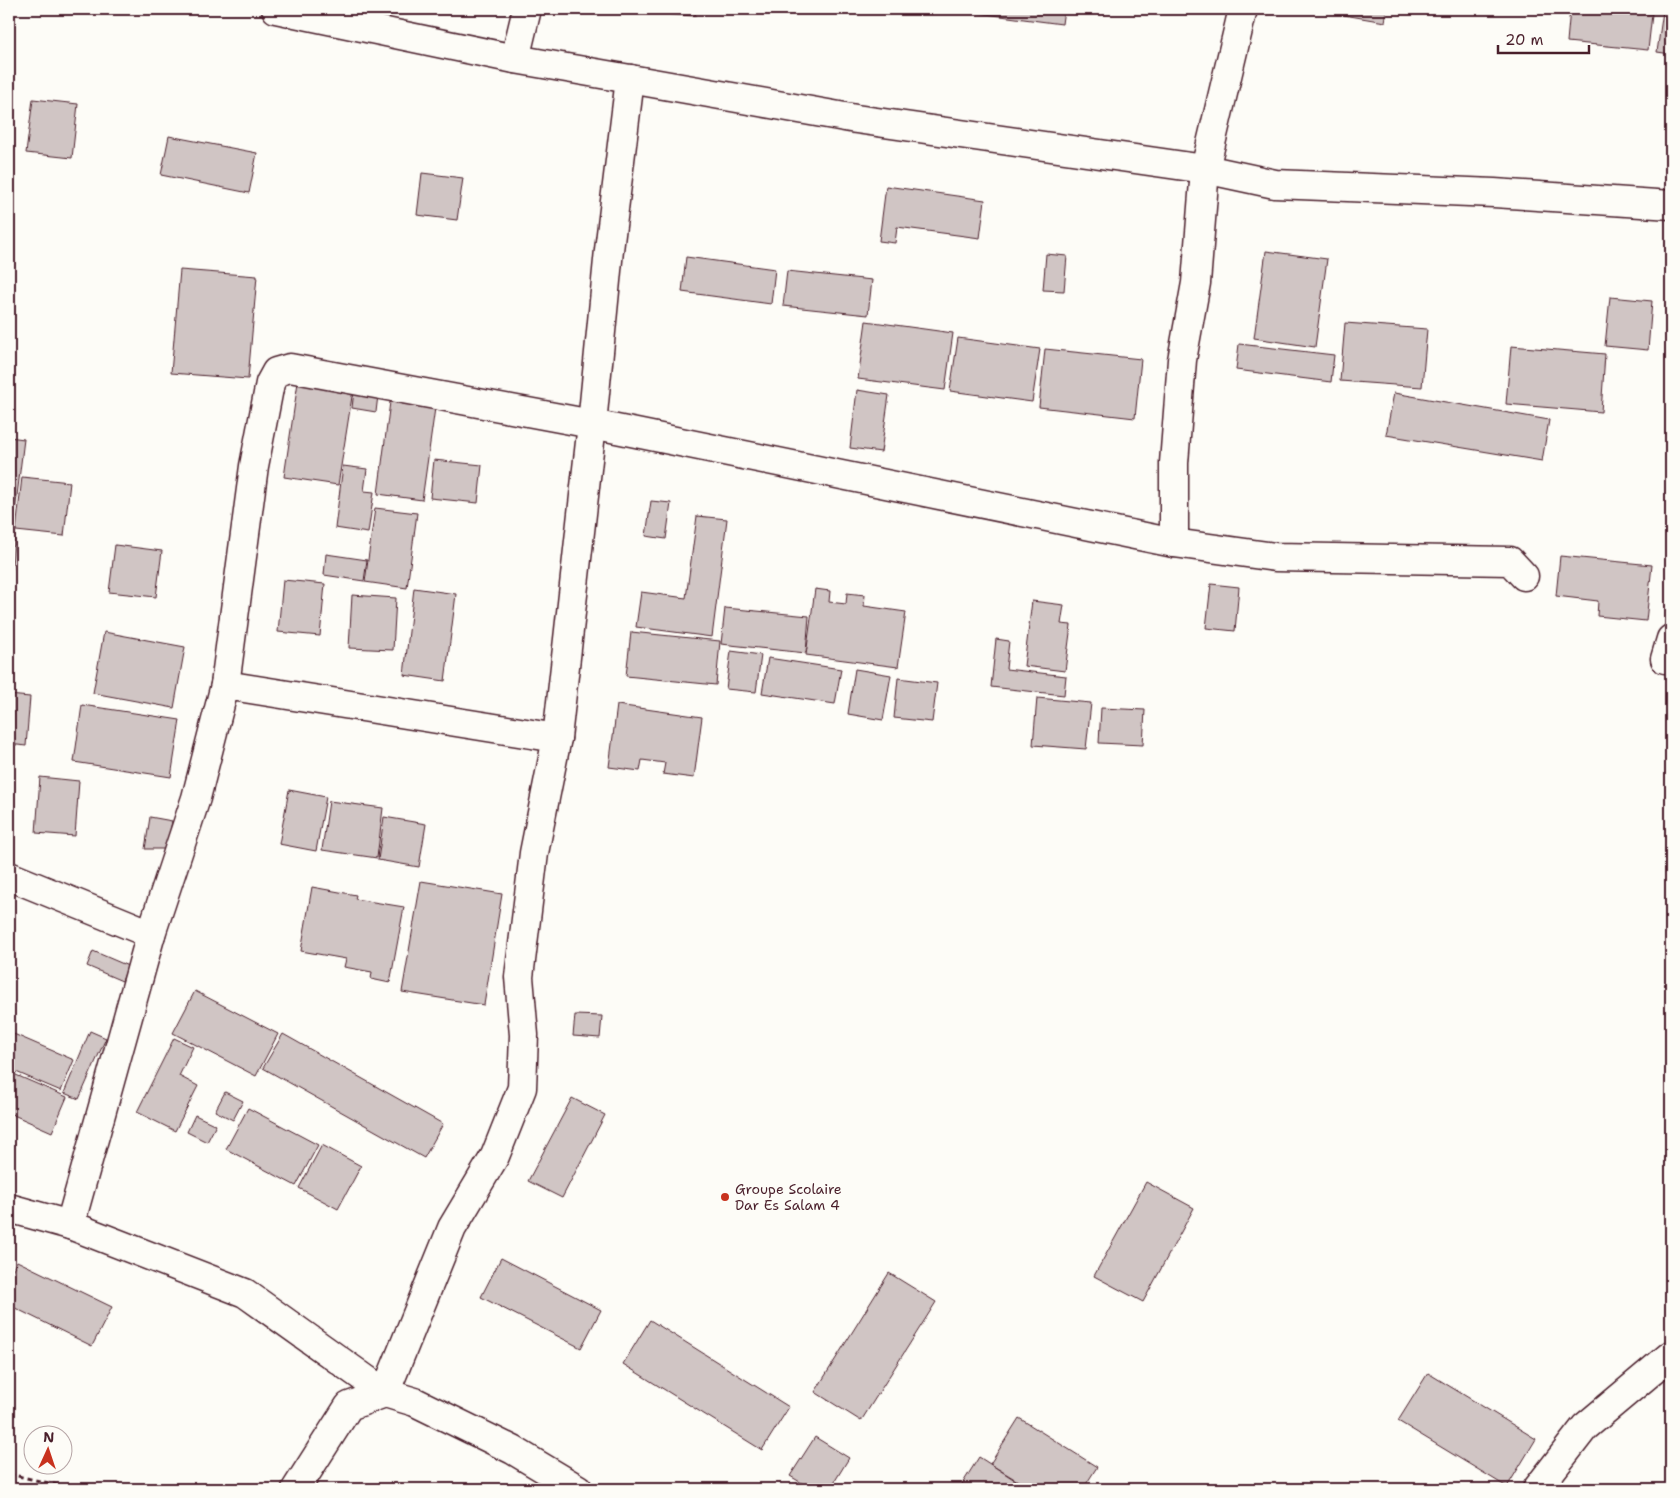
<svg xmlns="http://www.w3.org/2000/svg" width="1680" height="1498" font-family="'Shantell Sans',sans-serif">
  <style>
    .building { fill: #d0c5c4; stroke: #4a1f2b }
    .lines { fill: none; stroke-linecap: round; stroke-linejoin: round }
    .minor-casing { stroke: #4a1f2b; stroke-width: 31 }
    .path { stroke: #4a1f2b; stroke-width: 3; stroke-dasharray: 5 4; stroke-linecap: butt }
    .minor { stroke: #fdfcf7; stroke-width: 28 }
    .poi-dot { fill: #c8321e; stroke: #fdfcf7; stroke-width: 2 }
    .labels { text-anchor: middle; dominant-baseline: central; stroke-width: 4; stroke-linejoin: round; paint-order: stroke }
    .poi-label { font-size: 14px; fill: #4a1f2b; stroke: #fdfcf7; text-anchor: start }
  </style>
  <rect width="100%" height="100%" fill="#fdfcf7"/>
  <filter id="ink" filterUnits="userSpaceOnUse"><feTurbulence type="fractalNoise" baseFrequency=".02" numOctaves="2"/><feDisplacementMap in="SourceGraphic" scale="10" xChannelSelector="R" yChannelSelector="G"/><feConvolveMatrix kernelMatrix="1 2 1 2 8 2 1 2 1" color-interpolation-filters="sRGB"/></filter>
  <g filter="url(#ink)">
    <g class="building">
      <polygon points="661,9 696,9 695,16 660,14"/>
      <polygon points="947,9 1064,9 1062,24"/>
      <polygon points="1309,9 1387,9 1385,22"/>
      <polygon points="1570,9 1599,9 1652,14 1648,50 1567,42"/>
      <polygon points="1663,11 1671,13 1671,54 1657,52"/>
      <polygon points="33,99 78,104 72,158 26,153"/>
      <polygon points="169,136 257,153 249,193 161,175"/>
      <polygon points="422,173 463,178 457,220 417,215"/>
      <polygon points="886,186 985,200 980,238 897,227 895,243 879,241"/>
      <polygon points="1266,251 1327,259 1315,347 1254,338"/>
      <polygon points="1046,254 1067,256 1064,291 1043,290"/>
      <polygon points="686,257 775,269 771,304 682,292"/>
      <polygon points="180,270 257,276 248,379 171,373"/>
      <polygon points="787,271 872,280 868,315 783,306"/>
      <polygon points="1610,297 1652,301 1648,350 1605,346"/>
      <polygon points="866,321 953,333 945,390 858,379"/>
      <polygon points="1345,323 1427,329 1422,387 1340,381"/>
      <polygon points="958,338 1040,349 1032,402 950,391"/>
      <polygon points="1239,344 1334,355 1331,382 1236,370"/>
      <polygon points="1511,346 1605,354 1601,412 1506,404"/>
      <polygon points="1045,349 1141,359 1135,418 1039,407"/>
      <polygon points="298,382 353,390 338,485 284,477"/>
      <polygon points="857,390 889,395 881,452 850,448"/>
      <polygon points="354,391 378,395 376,412 352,408"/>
      <polygon points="1394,393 1549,420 1542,461 1386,435"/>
      <polygon points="390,402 435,408 422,500 378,494"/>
      <polygon points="9,437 24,439 13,528 9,528"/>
      <polygon points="434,460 482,465 478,503 430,498"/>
      <polygon points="343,466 367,469 364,491 374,492 368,533 335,528"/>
      <polygon points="22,477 70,482 64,536 16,531"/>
      <polygon points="651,501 671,503 666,539 646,536"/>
      <polygon points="375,508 417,513 407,588 365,582"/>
      <polygon points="697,516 727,519 712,637 636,627 641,592 686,598"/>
      <polygon points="9,531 15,531 9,600"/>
      <polygon points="115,545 162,551 156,597 109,592"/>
      <polygon points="326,554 367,560 364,581 324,575"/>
      <polygon points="1560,556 1652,565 1646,621 1597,616 1598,601 1556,596"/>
      <polygon points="283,580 325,584 320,636 278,632"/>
      <polygon points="1211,584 1239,587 1235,631 1206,628"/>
      <polygon points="414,588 456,594 445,681 404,675"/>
      <polygon points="815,589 830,591 829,602 846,604 847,593 865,595 864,606 906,612 898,667 806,655"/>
      <polygon points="352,595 396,598 393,650 349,648"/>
      <polygon points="1032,601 1064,605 1061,624 1071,625 1065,671 1024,666"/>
      <polygon points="725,608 809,616 806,653 721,644"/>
      <polygon points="104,632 185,647 174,708 93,693"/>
      <polygon points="631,632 720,641 716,685 626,676"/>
      <polygon points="996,639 1009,641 1006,669 1066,676 1064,695 991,687"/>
      <polygon points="731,651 761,655 756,692 726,689"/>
      <polygon points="768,658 841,669 835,704 762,693"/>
      <polygon points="855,669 891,675 883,720 848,714"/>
      <polygon points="898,678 937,683 932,722 894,718"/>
      <polygon points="9,695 30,697 26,746 9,744"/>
      <polygon points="1037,698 1091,703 1086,749 1033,745"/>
      <polygon points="82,705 180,720 171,777 74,762"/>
      <polygon points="617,705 702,717 694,778 663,774 665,763 642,760 640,771 609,767"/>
      <polygon points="1101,708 1145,710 1143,745 1099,743"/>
      <polygon points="40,777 79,781 75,836 36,833"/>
      <polygon points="289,790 326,797 316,851 279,844"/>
      <polygon points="329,801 383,808 377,858 322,850"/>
      <polygon points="150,817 172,821 167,849 145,849"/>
      <polygon points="384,817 426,824 419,867 378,860"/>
      <polygon points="421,881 502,894 484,1005 402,992"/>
      <polygon points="312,887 356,895 355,899 404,907 390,983 371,979 372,972 344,967 346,959 301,951"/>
      <polygon points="93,951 128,966 122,981 87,966"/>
      <polygon points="195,991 278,1034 256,1076 173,1033"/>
      <polygon points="575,1015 602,1016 600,1038 573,1036"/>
      <polygon points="90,1031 106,1038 79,1099 64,1093"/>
      <polygon points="9,1032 74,1060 61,1091 9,1069"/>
      <polygon points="283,1034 443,1124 424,1158 263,1068"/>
      <polygon points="174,1038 193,1047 179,1076 198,1086 175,1131 137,1112"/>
      <polygon points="9,1072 67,1097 52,1132 9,1113"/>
      <polygon points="225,1092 243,1101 233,1120 215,1111"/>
      <polygon points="572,1098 605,1115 562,1198 528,1181"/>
      <polygon points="248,1108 318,1145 296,1186 226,1149"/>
      <polygon points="195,1115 216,1125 207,1142 187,1132"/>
      <polygon points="322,1145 361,1166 338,1209 299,1188"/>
      <polygon points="1146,1182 1194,1208 1143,1302 1094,1276"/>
      <polygon points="501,1258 601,1310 581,1348 481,1297"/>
      <polygon points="17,1261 112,1307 92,1346 9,1305 9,1277"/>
      <polygon points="889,1273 936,1302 861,1421 815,1392"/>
      <polygon points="650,1320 789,1407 762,1450 623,1364"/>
      <polygon points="1428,1373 1536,1439 1507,1487 1398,1421"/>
      <polygon points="1019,1418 1097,1467 1083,1489 1031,1489 990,1464"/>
      <polygon points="815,1437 849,1458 830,1489 812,1489 790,1476"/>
      <polygon points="979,1457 1029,1489 959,1489"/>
    </g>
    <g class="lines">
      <g class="minor-casing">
        <g id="minor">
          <polyline points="276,9 515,59 630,79 856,119 1205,169 1275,184 1494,193 1671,205"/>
          <polyline points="515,59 527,9"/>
          <polyline points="1174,543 1174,463 1182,360 1196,283 1205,169 1243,9"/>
          <polyline points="1665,659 1671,639"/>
          <polyline points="225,685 557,738"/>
          <polyline points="9,876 151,934"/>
          <polyline points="9,1208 70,1225 245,1293 385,1393 452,1228 495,1156 522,1088 524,1035 519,977 534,853 557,738 592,424 609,250 630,79"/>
          <polyline points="70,1225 151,934 196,798 225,685 254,466 270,383 276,372 290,368 592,424 1174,543 1275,557 1510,561 1524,576"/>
          <polyline points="296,1489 349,1406 385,1393 415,1402 513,1450 578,1489"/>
          <polyline points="1537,1489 1585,1427 1671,1355"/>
        </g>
      </g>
      <polyline class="path" points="9,1474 75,1489"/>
      <use href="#minor" class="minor"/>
    </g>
  </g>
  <circle class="poi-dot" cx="725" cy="1197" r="5"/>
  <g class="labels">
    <g class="poi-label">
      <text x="735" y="1189">Groupe Scolaire<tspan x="735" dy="16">Dar Es Salam 4</tspan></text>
    </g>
  </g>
  <rect width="1680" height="1498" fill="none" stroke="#fdfcf7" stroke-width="30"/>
  <rect x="15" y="15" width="1650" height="1468" fill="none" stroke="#4a1f2b" stroke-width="2" filter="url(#ink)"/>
  <g transform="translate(48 1450) rotate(3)"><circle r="24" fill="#fdfcf7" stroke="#b5a4a5"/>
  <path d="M0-4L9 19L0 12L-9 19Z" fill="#c8321e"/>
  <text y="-8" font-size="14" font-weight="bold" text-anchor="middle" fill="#4a1f2b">N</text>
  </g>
  <path d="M1498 45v8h91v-8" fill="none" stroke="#4a1f2b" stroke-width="2.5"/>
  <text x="1505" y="45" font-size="15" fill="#4a1f2b" stroke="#fdfcf7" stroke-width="4" paint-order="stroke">20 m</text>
</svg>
